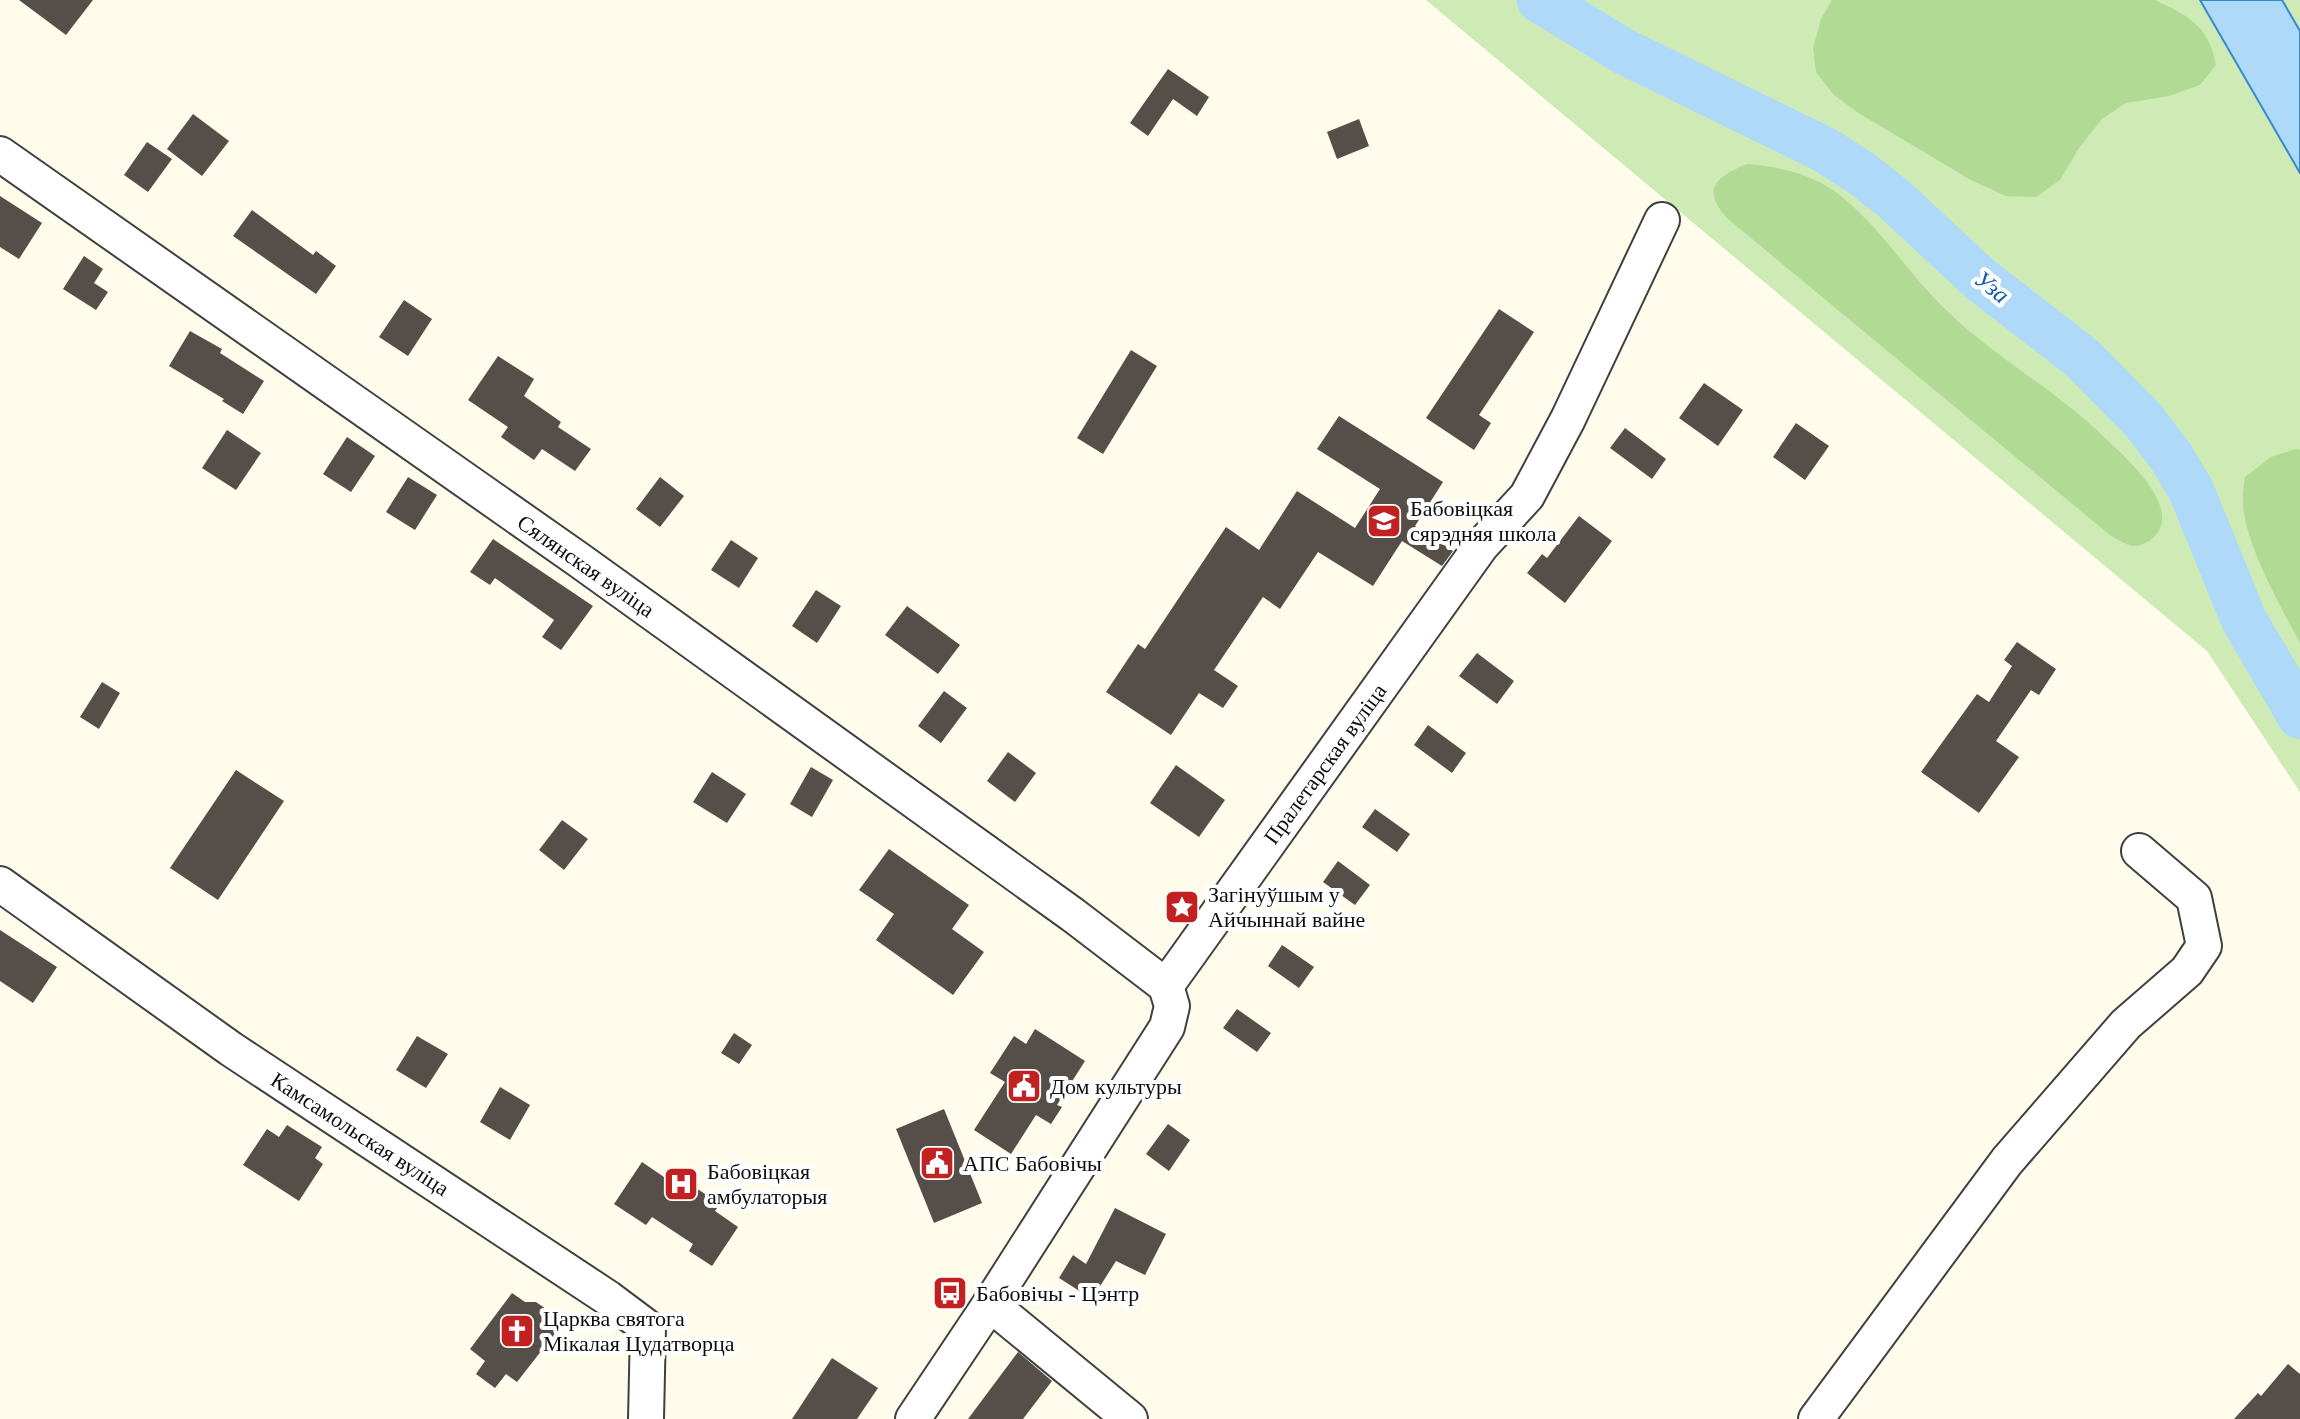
<svg xmlns="http://www.w3.org/2000/svg" width="2300" height="1419" font-family="'Times New Roman',serif">
  <style>
    .green { fill: #ceeab5 }
    .forest { fill: #b1db94 }
    .water { fill: #afd9f8; stroke: #348bd1; stroke-width: 2 }
    .lines { fill: none; stroke-linecap: round; stroke-linejoin: round }
    .river { stroke: #afd9f8; stroke-width: 46 }
    .building { fill: #564e49 }
    .minor-casing { stroke: #404040; stroke-width: 38 }
    .minor { stroke: #fff; stroke-width: 34 }
    .labels { text-anchor: middle; dominant-baseline: central; stroke-width: 8; stroke-linejoin: round; paint-order: stroke }
    .poi-label { font-size: 22px; fill: #0d0d0d; stroke: #fff; text-anchor: start }
    .street-label { font-size: 22px; fill: #0d0d0d; stroke: #fff }
    .water-label { font-size: 24px; font-style: italic; fill: #135da2; stroke: #fff }
  </style>
  <rect width="100%" height="100%" fill="#fffcec"/>
  <polygon class="green" points="1426,0 2300,0 2300,792 2207,651"/>
  <g class="forest">
    <path d="M1832,0H2155C2189,16 2209,26 2216,65L2200,85L2169,96L2126,103L2102,119L2079,148L2060,180L2036,197L2006,196L1971,180L1860,114L1834,95L1816,72L1813,48L1821,19Z"/>
    <path d="M1747,164C1776,166 1808,173 1833,190C1877,222 1906,271 1945,309C1994,357 2056,390 2105,438C2124,455 2160,489 2162,515C2164,532 2149,546 2133,546C2126,545 2117,539 2111,536L1728,219C1701,190 1715,177 1747,164Z"/>
    <path d="M2296,449L2300,450V643C2281,607 2244,543 2243,502C2242,494 2244,485 2245,477L2271,457Z"/>
  </g>
  <polygon class="water" points="2200,0 2282,0 2300,31 2300,173"/>
  <g class="lines">
    <polyline class="river" points="1540,0 1623,51 1825,150 1861,173 1894,199 1980,279 2082,358 2143,420 2170,455 2191,490 2244,620 2300,716"/>
  </g>
  <g class="building">
    <polygon points="19,0 93,0 66,35"/>
    <polygon points="1168,69 1209,97 1197,116 1173,99 1148,136 1130,123"/>
    <polygon points="193,114 229,141 202,176 167,149"/>
    <polygon points="1359,119 1369,146 1337,159 1327,132"/>
    <polygon points="147,142 172,159 148,192 124,175"/>
    <polygon points="0,196 42,223 19,259 0,247"/>
    <polygon points="252,210 313,255 316,251 336,266 316,294 233,236"/>
    <polygon points="84,256 103,269 94,283 108,292 96,310 63,289"/>
    <polygon points="404,300 432,319 408,356 379,337"/>
    <polygon points="1499,309 1534,332 1479,415 1491,423 1474,450 1426,418"/>
    <polygon points="190,331 222,349 220,353 264,381 243,414 222,401 224,399 169,366"/>
    <polygon points="1131,350 1157,366 1103,454 1077,438"/>
    <polygon points="498,356 534,379 524,396 561,422 558,427 591,449 575,471 542,449 534,460 501,437 508,427 468,400"/>
    <polygon points="1704,383 1743,410 1718,446 1679,418"/>
    <polygon points="1339,416 1443,482 1415,526 1453,551 1442,566 1402,541 1373,586 1318,552 1280,609 1263,597 1214,670 1238,686 1223,708 1199,693 1171,735 1106,692 1138,644 1145,649 1226,527 1259,550 1297,491 1355,528 1380,489 1317,449"/>
    <polygon points="1796,423 1829,446 1805,480 1773,457"/>
    <polygon points="1625,428 1666,459 1652,479 1610,448"/>
    <polygon points="227,430 261,453 236,490 202,468"/>
    <polygon points="347,437 375,456 351,492 323,474"/>
    <polygon points="408,477 437,495 415,530 386,512"/>
    <polygon points="660,477 684,496 660,527 636,509"/>
    <polygon points="1579,516 1612,541 1565,603 1527,573 1542,554 1547,558"/>
    <polygon points="493,539 593,606 561,650 542,637 554,620 495,578 490,585 470,572"/>
    <polygon points="731,540 758,558 739,588 711,570"/>
    <polygon points="816,590 841,606 817,643 792,626"/>
    <polygon points="907,606 960,645 938,674 885,635"/>
    <polygon points="2017,642 2056,669 2039,695 2031,690 1996,741 2019,757 1979,813 1921,772 1977,694 1989,702 2012,666 2004,660"/>
    <polygon points="1477,653 1514,681 1497,704 1459,676"/>
    <polygon points="102,682 120,693 99,729 80,717"/>
    <polygon points="944,691 967,708 941,743 918,726"/>
    <polygon points="1428,725 1466,753 1452,773 1414,745"/>
    <polygon points="1008,752 1036,773 1015,802 987,781"/>
    <polygon points="1176,765 1225,800 1199,837 1150,803"/>
    <polygon points="811,767 833,780 812,817 790,804"/>
    <polygon points="236,770 284,801 218,900 170,868"/>
    <polygon points="712,772 746,794 727,823 693,802"/>
    <polygon points="1375,809 1410,834 1397,852 1362,827"/>
    <polygon points="562,820 588,839 564,870 539,850"/>
    <polygon points="889,849 969,905 952,929 984,952 953,995 876,940 894,914 859,890"/>
    <polygon points="1338,861 1370,885 1355,905 1323,882"/>
    <polygon points="0,930 57,967 33,1003 0,981"/>
    <polygon points="1282,945 1314,967 1299,988 1268,966"/>
    <polygon points="1237,1009 1271,1033 1257,1052 1223,1028"/>
    <polygon points="1035,1029 1085,1061 1057,1105 1062,1107 1051,1124 1036,1115 1011,1154 974,1130 1005,1082 990,1073 1014,1036 1026,1044"/>
    <polygon points="734,1033 752,1045 739,1064 721,1053"/>
    <polygon points="417,1036 448,1054 426,1088 396,1070"/>
    <polygon points="500,1087 530,1105 510,1140 480,1122"/>
    <polygon points="944,1109 982,1203 934,1223 896,1129"/>
    <polygon points="1168,1124 1190,1140 1169,1171 1146,1154"/>
    <polygon points="287,1125 322,1147 315,1158 323,1164 299,1201 243,1165 267,1129 279,1137"/>
    <polygon points="642,1162 664,1177 669,1170 720,1204 715,1211 738,1227 712,1266 689,1251 693,1244 652,1217 646,1225 614,1204"/>
    <polygon points="1115,1208 1166,1234 1145,1275 1116,1261 1092,1299 1059,1278 1073,1255 1086,1264"/>
    <polygon points="512,1293 525,1302 536,1302 546,1309 549,1320 560,1327 517,1382 506,1374 495,1388 476,1374 485,1361 470,1349"/>
    <polygon points="1018,1352 1052,1381 1023,1419 968,1419"/>
    <polygon points="832,1358 878,1388 857,1419 792,1419"/>
    <polygon points="2288,1364 2300,1374 2300,1419 2234,1419 2258,1393 2261,1396"/>
  </g>
  <g class="lines">
    <g class="minor-casing">
      <g id="minor">
        <polyline points="0,154 579,560 1073,915 1166,986"/>
        <polyline points="0,884 231,1049 608,1298 648,1328 646,1419"/>
        <polyline points="1166,986 1481,546 1527,496 1568,419 1662,220"/>
        <polyline points="990,1304 1130,1419"/>
        <polyline points="913,1419 990,1304 1167,1027 1172,1006 1166,986"/>
        <polyline points="1816,1419 2007,1161 2126,1024 2187,971 2204,946 2194,898 2139,851"/>
      </g>
    </g>
    <use href="#minor" class="minor"/>
  </g>
  <defs>
    <g id="school-square" transform="scale(1.8)"><rect x="-9" y="-9" width="18" height="18" rx="4" fill="#c12121" stroke="#fff"/><path d="M0-5L7-2L0 1L-7-2ZM-4 1L0 2.5L4 1V4Q0 6-4 4Z" fill="#fff"/></g>
    <g id="sight-square" transform="scale(1.8)"><rect x="-9" y="-9" width="18" height="18" rx="4" fill="#c12121" stroke="#fff"/><path d="M0-6L1.8-2.2L6-1.7L2.9 1.2L3.7 5.4L0 3.3L-3.7 5.4L-2.9 1.2L-6-1.7L-1.8-2.2Z" fill="#fff"/></g>
    <g id="civic-square" transform="scale(1.8)"><rect x="-9" y="-9" width="18" height="18" rx="4" fill="#c12121" stroke="#fff"/><path d="M-.6-6.5H3V-4.5H.6V-3L4-1V1h2V6H-6V1h2V-1L-.6-3ZM-1.2 2.5V6h2.4V2.5Z" fill="#fff"/></g>
    <g id="hospital-square" transform="scale(1.8)"><rect x="-9" y="-9" width="18" height="18" rx="4" fill="#c12121" stroke="#fff"/><path d="M-5-5h3v3.5h4V-5h3V5h-3V1.5h-4V5h-3Z" fill="#fff"/></g>
    <g id="bus-square" transform="scale(1.8)"><rect x="-9" y="-9" width="18" height="18" rx="4" fill="#c12121" stroke="#fff"/><path d="M-5-6H5V4H4V6H2V4H-2V6H-4V4H-5ZM-3.5-4V0h7V-4ZM-3.5 1.2v1.5H-2V1.2ZM2 1.2v1.5H3.5V1.2Z" fill="#fff"/></g>
    <g id="church-square" transform="scale(1.8)"><rect x="-9" y="-9" width="18" height="18" rx="4" fill="#c12121" stroke="#fff"/><path d="M-1.2-6h2.4v3.5h3.3v2.4h-3.3V6h-2.4V-.1h-3.3v-2.4h3.3Z" fill="#fff"/></g>
  </defs>
  <g fill-rule="evenodd">
    <use href="#school-square" x="1384" y="521"/>
    <use href="#sight-square" x="1182" y="907"/>
    <use href="#civic-square" x="1024" y="1086"/>
    <use href="#civic-square" x="937" y="1163"/>
    <use href="#hospital-square" x="681" y="1184"/>
    <use href="#bus-square" x="950" y="1293"/>
    <use href="#church-square" x="517" y="1331"/>
  </g>
  <g class="labels">
    <g class="poi-label">
      <text x="1410" y="508">Бабовіцкая<tspan x="1410" dy="25">сярэдняя школа</tspan></text>
      <text x="1208" y="894">Загінуўшым у<tspan x="1208" dy="25">Айчыннай вайне</tspan></text>
      <text x="1050" y="1086">Дом культуры</text>
      <text x="963" y="1163">АПС Бабовічы</text>
      <text x="707" y="1171">Бабовіцкая<tspan x="707" dy="25">амбулаторыя</tspan></text>
      <text x="976" y="1293">Бабовічы - Цэнтр</text>
      <text x="543" y="1318">Царква святога<tspan x="543" dy="25">Мікалая Цудатворца</tspan></text>
    </g>
    <g class="street-label">
      <text transform="translate(586 566) rotate(35)">Сялянская вуліца</text>
      <text transform="translate(1325 764) rotate(-54)">Пралетарская вуліца</text>
      <text transform="translate(360 1134) rotate(33)">Камсамольская вуліца</text>
    </g>
    <g class="water-label">
      <text transform="translate(1992 287) rotate(39)">Уза</text>
    </g>
  </g>
</svg>
